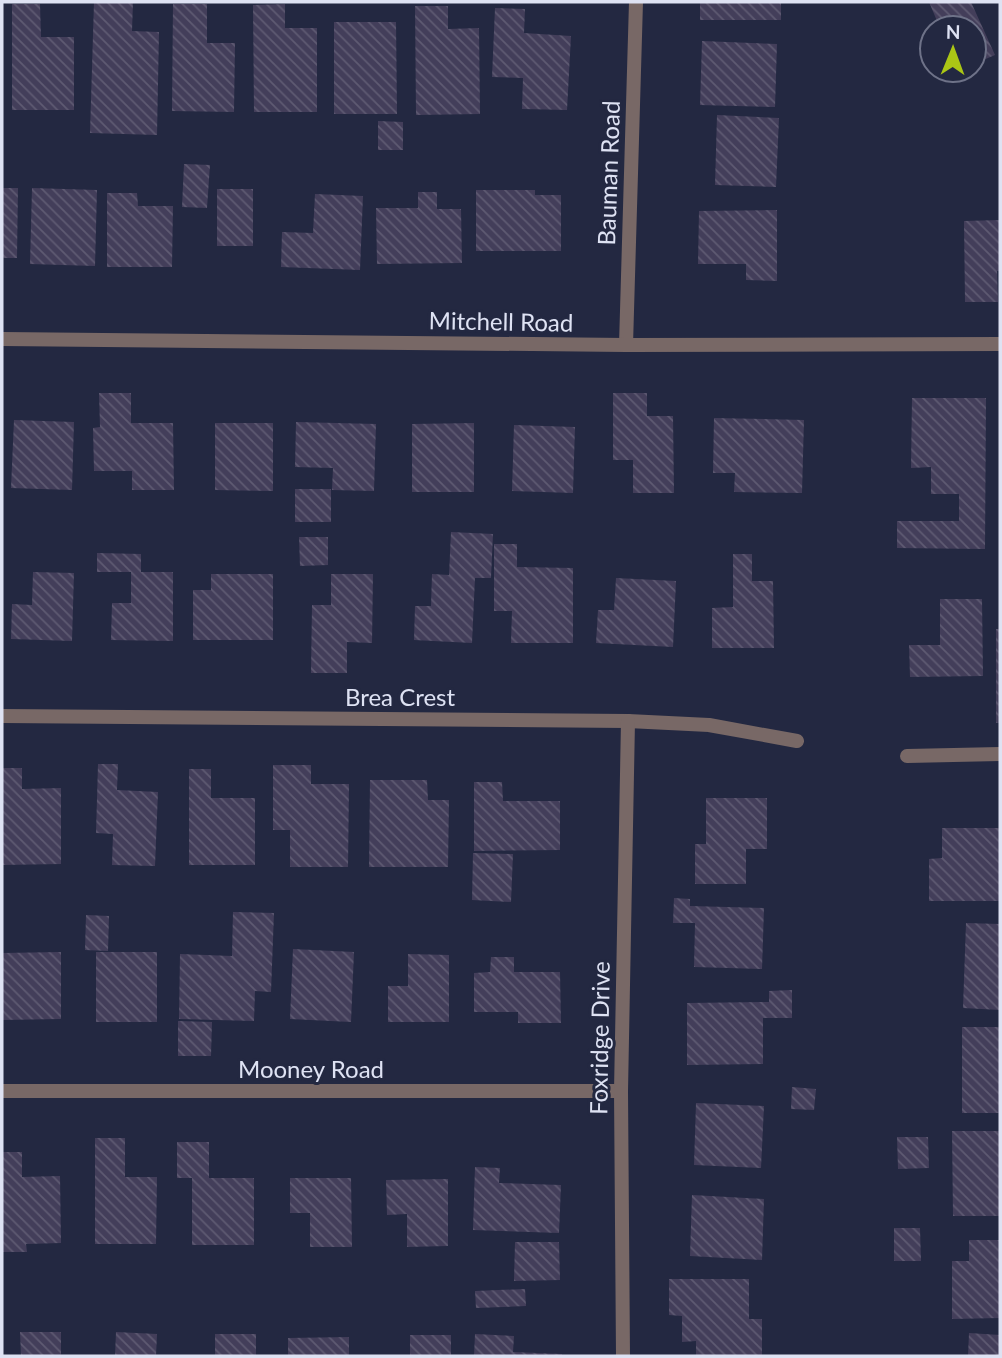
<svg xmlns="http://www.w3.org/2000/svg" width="1002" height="1358" font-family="Lato,sans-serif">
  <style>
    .building { fill: url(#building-back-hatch) }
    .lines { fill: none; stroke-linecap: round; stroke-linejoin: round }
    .minor { stroke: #786866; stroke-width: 14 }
    .tertiary { stroke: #786866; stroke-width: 14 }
    .labels { text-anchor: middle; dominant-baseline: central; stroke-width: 6; stroke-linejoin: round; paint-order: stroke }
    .street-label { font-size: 24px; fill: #dee2f3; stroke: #232841 }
  </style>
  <defs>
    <pattern id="building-back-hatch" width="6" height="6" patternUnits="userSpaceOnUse" patternTransform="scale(1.75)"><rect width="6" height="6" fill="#433e5a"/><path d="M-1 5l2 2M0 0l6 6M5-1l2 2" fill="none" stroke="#5e5a72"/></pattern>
  </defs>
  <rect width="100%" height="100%" fill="#232841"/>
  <g class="building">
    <polygon points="94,2 133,2 132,31 159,32 157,135 90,133"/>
    <rect x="700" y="2" width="81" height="18"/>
    <polygon points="929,2 971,2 995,55 974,64 974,28 940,28"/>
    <polygon points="12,4 40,4 41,37 74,37 74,110 12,110"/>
    <polygon points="173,4 207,4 207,43 235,43 234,112 172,111"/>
    <polygon points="285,4 285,28 317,28 317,112 254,112 253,5"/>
    <polygon points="415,6 448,6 448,29 479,28 480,114 416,115"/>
    <polygon points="495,8 525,9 524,33 571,36 567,110 522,109 523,78 492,77"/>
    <polygon points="334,22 396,22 397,114 334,114"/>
    <polygon points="702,41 777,44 775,107 700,105"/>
    <polygon points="717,115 779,118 776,187 715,185"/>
    <polygon points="378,121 403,122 403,150 378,150"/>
    <polygon points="184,164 210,165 207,208 182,207"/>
    <polygon points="2,188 18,188 17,258 2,258"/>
    <polygon points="32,188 97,190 95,266 30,264"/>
    <rect x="217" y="189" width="36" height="57"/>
    <polygon points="476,190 535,190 535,195 561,195 561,251 476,251"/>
    <polygon points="418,192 437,192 437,209 461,209 462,263 377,264 376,208 418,208"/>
    <polygon points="107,193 137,193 138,206 173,206 172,267 107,267"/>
    <polygon points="315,194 363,196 360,270 281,267 282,232 313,233"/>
    <polygon points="777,210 777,281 746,280 746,264 698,264 699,211"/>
    <polygon points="1000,220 1000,271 997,271 998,302 965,302 964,221"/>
    <polygon points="99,393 131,393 131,423 173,423 174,490 132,490 132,471 94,471 93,428 100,427"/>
    <polygon points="613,393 647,393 647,416 673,416 674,493 633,493 633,460 613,460"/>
    <polygon points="912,398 986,398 985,549 897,548 897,521 959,521 959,494 931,494 931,467 911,468"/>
    <polygon points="714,418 804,420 802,493 734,492 735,473 713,473"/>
    <polygon points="14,420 74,422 72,490 11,488"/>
    <polygon points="296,422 376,424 374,491 332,490 333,468 295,467"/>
    <polygon points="215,423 273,423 273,491 215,490"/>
    <polygon points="474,423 474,492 412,492 412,424"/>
    <polygon points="514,425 575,427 573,493 512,491"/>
    <rect x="295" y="489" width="36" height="33"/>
    <polygon points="451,532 493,534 491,578 475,578 472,643 414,640 415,606 431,606 432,574 449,575"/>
    <polygon points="299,537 328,537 328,565 300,566"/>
    <polygon points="494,544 517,544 517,567 573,568 573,643 511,643 512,611 494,611"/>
    <polygon points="97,553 141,554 141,572 173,572 173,641 111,640 112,603 131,603 131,572 97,572"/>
    <polygon points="733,554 752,554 752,581 773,581 774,648 712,648 712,608 733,607"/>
    <polygon points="33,572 74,573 72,641 11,639 12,604 32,605"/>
    <polygon points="211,574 273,574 273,640 193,640 193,590 211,590"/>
    <polygon points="331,574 373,574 372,643 347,642 347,673 311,673 312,605 331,605"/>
    <polygon points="616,578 676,581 673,647 596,643 598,610 614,610"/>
    <polygon points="940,599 982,599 983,676 910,677 909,645 940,645"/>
    <rect x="996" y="629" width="4" height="94"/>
    <polygon points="98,764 118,764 117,790 158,792 155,866 112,865 113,834 96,833"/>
    <polygon points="273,765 311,765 311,784 349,784 348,867 290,867 290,830 273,830"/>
    <polygon points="2,768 22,768 22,789 61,788 61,864 2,865"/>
    <polygon points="189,769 211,769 211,798 255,798 255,865 189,865"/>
    <polygon points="370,780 427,780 428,800 449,800 448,867 369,867"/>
    <polygon points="474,782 502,782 503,801 560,801 560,850 474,851"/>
    <polygon points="706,798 767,798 767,849 746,849 746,884 695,884 695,844 706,844"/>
    <polygon points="942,828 1000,828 1000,901 929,901 929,859 942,858"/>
    <polygon points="473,853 513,854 511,902 472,900"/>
    <polygon points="674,898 690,899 690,906 764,908 762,969 694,967 695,923 673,923"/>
    <polygon points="233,912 274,913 271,992 255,991 254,1021 179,1019 180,954 232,956"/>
    <polygon points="86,915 109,916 108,951 85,950"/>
    <polygon points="966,923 1000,924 1000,1010 963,1008"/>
    <polygon points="293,949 354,952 351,1022 290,1019"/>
    <polygon points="61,952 61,1019 2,1020 2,953"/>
    <rect x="96" y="952" width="61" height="70"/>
    <polygon points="408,954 449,955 449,1022 388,1022 388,986 408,986"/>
    <polygon points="491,957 514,957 514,972 560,972 561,1023 518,1023 518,1012 474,1012 474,973 490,972"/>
    <polygon points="792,990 792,1018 763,1018 763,1064 687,1065 687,1003 769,1002 769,991"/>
    <polygon points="178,1021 212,1022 211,1056 178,1056"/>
    <rect x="962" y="1027" width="38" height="86"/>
    <polygon points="792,1087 816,1089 814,1110 791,1109"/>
    <polygon points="696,1103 764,1106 761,1168 694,1165"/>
    <polygon points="952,1131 1000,1131 1000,1216 953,1216"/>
    <polygon points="897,1137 928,1137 929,1168 898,1169"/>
    <polygon points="95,1138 125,1138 125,1177 157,1177 156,1244 95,1244"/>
    <polygon points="177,1142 209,1142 209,1178 254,1178 254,1245 192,1245 192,1178 177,1178"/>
    <polygon points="2,1152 22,1152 22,1177 60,1176 61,1243 26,1244 27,1252 2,1252"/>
    <polygon points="475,1167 500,1168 499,1183 561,1185 559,1233 473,1230"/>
    <polygon points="290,1178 351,1178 352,1247 310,1247 310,1213 290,1213"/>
    <polygon points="448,1179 448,1246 407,1247 407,1214 387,1215 386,1180"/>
    <polygon points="692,1195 764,1199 762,1260 690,1256"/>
    <polygon points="894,1228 920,1228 921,1261 894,1261"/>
    <polygon points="969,1240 1000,1240 1000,1318 952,1319 952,1261 969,1261"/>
    <polygon points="515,1242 559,1242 560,1280 514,1281"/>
    <polygon points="669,1279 749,1279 749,1319 762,1319 762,1356 696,1356 696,1341 682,1342 682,1316 669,1315"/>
    <polygon points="525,1289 526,1306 476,1308 475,1291"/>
    <polygon points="20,1332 61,1332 61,1356 21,1356"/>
    <polygon points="116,1332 157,1334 156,1356 115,1356"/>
    <polygon points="969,1333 1000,1335 1000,1356 968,1356"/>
    <rect x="215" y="1334" width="41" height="22"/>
    <polygon points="475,1334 514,1336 513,1352 562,1354 562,1356 474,1356"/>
    <rect x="410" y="1335" width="41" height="21"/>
    <polygon points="349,1337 349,1356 288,1356 288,1338"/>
  </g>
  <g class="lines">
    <g class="minor">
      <polyline points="626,345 636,2"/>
      <polyline points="2,716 628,721 709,725 797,741"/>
      <polyline points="907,756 1000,754"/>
      <polyline points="2,1091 621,1091"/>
      <polyline points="623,1356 621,1091 628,721"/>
    </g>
    <polyline class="tertiary" points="2,339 626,345 1000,344"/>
  </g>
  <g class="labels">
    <g class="street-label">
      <text transform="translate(608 173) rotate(-88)">Bauman Road</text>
      <text transform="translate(501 321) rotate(1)">Mitchell Road</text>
      <text x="400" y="696">Brea Crest</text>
      <text transform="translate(599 1038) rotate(-89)">Foxridge Drive</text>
      <text x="311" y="1068">Mooney Road</text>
    </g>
  </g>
  <rect width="1002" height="1358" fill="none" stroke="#dee2f3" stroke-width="7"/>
  <g transform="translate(953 49) rotate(1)"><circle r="33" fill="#232841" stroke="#6e7288" stroke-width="2"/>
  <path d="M0-5L12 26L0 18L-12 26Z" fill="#abc615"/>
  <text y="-10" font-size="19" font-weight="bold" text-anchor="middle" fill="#dee2f3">N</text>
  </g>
</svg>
